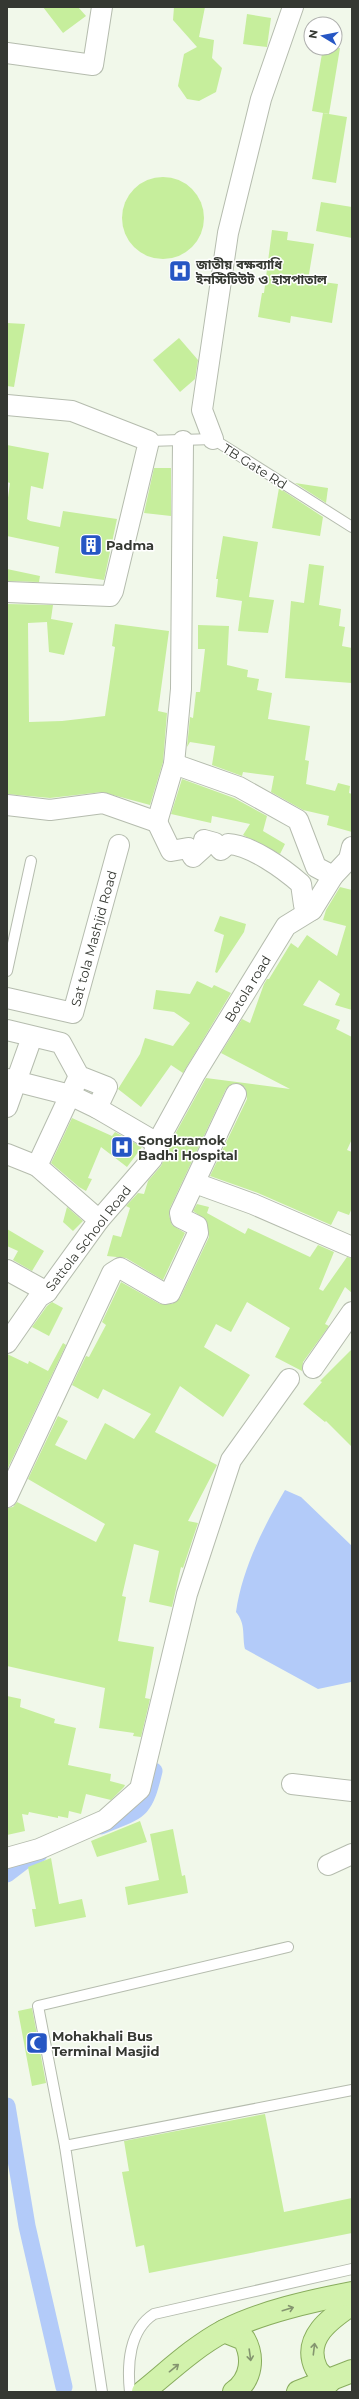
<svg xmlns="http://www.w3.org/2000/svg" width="359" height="2399" font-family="Montserrat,'Noto Sans Bengali',sans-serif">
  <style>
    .water { fill: #b3cbf9 }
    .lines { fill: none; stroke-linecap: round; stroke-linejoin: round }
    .canal { stroke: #b3cbf9; stroke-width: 17 }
    .building { fill: #c6ee9c }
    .service-casing { stroke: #b5bcae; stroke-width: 12 }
    .minor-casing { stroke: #b5bcae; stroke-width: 22 }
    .primary-casing { stroke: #88ac5d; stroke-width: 24 }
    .service { stroke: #fff; stroke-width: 10 }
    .minor { stroke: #fff; stroke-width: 20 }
    .primary { stroke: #d2f2ac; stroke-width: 22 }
    .oneway { stroke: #84956f }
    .labels { text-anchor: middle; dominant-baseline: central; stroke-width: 3; stroke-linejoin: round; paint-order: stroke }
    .poi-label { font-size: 13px; font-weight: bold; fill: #353832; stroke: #fff; text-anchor: start }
    .street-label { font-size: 13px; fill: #353832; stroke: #fff }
  </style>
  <rect width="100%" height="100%" fill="#f1f8ea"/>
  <path class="water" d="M285,1490L301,1497L352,1546L351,1682L318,1689L245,1649C242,1635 246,1624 236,1612C242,1569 263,1528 285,1490Z"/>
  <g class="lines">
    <g class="canal">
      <path d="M101,1826C140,1810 144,1813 154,1771"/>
      <polyline points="7,1874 24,1861 39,1854"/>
      <polyline points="7,2106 27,2226 64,2387"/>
    </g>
  </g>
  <g class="building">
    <polygon points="43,7 78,7 86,16 63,33"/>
    <polygon points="174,7 205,7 199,37 214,40 212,58 222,68 216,92 199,101 187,99 178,86 184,54 197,47 173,20"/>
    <polygon points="247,14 271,18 267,47 243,44"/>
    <polygon points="323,48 340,48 329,114 312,111"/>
    <polygon points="323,113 347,117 336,183 312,179"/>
    <circle cx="163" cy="218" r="41"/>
    <polygon points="321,202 352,207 352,238 316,231"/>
    <polygon points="272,230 288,232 287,240 314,244 308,280 338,284 332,323 291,316 290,323 258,317 262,293 264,293"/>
    <polygon points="7,323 25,324 14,387 7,386"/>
    <polygon points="179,338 198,360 195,379 180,392 153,360"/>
    <polygon points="7,445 49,453 43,489 31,486 27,519 30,521 60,527 63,511 117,519 104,580 55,573 59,547 7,536 7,505 10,483 7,482"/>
    <polygon points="154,468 171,468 171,516 144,513"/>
    <polygon points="295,483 328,488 326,503"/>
    <polygon points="279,488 323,517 320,536 272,528"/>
    <polygon points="223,536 258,542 249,597 274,600 268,633 238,631 242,601 216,597 218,579 216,579"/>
    <polygon points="309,564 324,566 319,605 341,609 339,626 345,627 342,646 352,648 352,683 285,678 291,601 304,603"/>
    <polygon points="7,569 40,576 39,582 7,581"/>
    <polygon points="7,604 53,605 51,619 73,623 64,655 49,652 47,622 28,623 29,722 62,721 105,716 115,647 112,646 115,624 169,631 158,711 167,713 163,762 150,805 102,792 50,798 7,794"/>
    <polygon points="198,625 229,626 227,665 248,670 247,677 259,679 257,690 272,693 268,719 310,726 305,760 309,761 306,784 335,791 338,783 350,786 349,793 352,794 352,832 327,825 329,816 303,810 271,792 274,776 243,772 242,776 212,765 215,746 190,742 187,747 190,717 193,718 196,692 200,692 205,649 198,649"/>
    <polygon points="182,779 234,798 267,816 263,831 285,844 280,854 243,835 250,824 212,816 211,823 171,814"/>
    <polygon points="340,887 352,890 352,1010 335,1005 340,994 319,980 303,1005 340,1020 336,1029 352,1037 352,1139 347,1150 352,1152 352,1208 349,1215 338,1211 331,1225 258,1193 210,1176 247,1099 245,1087 235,1083 226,1089 170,1208 169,1215 172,1225 185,1233 163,1280 126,1258 107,1256 113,1235 121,1237 130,1208 126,1206 138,1193 144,1194 148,1181 161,1166 174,1136 206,1078 290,1089 221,1053 242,1019 250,1023 264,984 267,979 269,979 291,943 298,948 307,935 337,956 346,926 323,920 326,910"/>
    <polygon points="220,916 246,924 244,932 217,973 215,972 224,935 214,931"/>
    <polygon points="197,981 212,988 214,985 231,993 183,1073 171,1065 141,1107 118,1089 140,1054 145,1038 173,1046 190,1023 174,1012 153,1009 156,990 190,994"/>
    <polygon points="72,1118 112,1136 115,1132 142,1147 127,1167 101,1147 88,1178 92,1179 86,1191 79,1187 51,1163"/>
    <polygon points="197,1204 209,1207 207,1213 245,1234 248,1228 310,1257 318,1245 334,1252 319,1289 323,1291 347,1257 352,1258 352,1293 345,1287 325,1324 329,1326 303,1362 302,1371 275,1357 290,1328 247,1302 231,1332 216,1324 204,1347 250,1375 223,1417 180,1386 155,1432 217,1465 188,1521 198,1523 183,1568 181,1567 172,1607 149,1602 159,1551 134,1544 122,1596 126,1597 118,1641 154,1647 145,1698 150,1699 141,1737 133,1736 134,1733 99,1728 105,1688 7,1666 7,1508 13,1507 17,1502 96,1542 105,1524 28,1479 58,1416 68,1421 55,1445 86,1460 105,1423 134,1439 151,1414 103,1389 98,1399 72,1385 86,1356 89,1357 106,1325 102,1322 121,1282 160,1304 172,1304 180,1298 209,1237 206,1220 193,1211"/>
    <polygon points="67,1207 83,1221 73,1231 63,1222"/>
    <polygon points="7,1229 44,1251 32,1271 13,1260 18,1251 7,1246"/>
    <polygon points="52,1302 63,1308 49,1336 32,1327 47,1306"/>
    <polygon points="63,1343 66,1345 8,1468 7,1354 28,1364 29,1361 48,1371"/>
    <polygon points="352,1349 352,1447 326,1421 325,1422 303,1404 322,1382 320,1381"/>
    <polygon points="7,1696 21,1699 20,1707 55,1719 54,1723 76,1728 68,1765 111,1774 110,1781 125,1785 124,1787 111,1800 86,1794 81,1814 69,1811 68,1818 58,1816 58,1818 29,1812 28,1815 22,1814 25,1831 7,1835"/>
    <polygon points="140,1821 147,1842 97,1857 91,1841"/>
    <polygon points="173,1829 182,1876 185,1875 188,1893 128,1905 125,1887 159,1880 150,1834"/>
    <polygon points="51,1858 59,1904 82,1899 86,1917 35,1927 32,1909 36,1909 28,1867"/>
    <polygon points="32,2008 46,2083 32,2086 18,2011"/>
    <polygon points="265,2114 284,2212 352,2198 352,2233 149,2273 144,2245 136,2247 122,2172 129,2171 124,2141"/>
  </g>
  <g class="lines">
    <g class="service-casing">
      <g id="service">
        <polyline points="149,441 213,439 352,527"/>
        <polyline points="7,971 31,861"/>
        <polyline points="65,2146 38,2006 288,1947"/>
        <polyline points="102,2392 65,2146 352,2090"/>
        <path d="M130,2392C127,2365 129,2330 154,2314L352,2269"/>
      </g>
    </g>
    <g class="minor-casing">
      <g id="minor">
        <polyline points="7,53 93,65 102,7"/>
        <polyline points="7,405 72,411 149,441 113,591 110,596 7,592"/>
        <polyline points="213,439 202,410 228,233 261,99 293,7"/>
        <polyline points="174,764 239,787 298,820 316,867 333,876"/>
        <polyline points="7,805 50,810 103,803 157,822 174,764 181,689 183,441"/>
        <path d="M157,822L171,851L188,848L193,857L203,848L204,840L215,843L221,850L228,844C251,845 284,869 301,884L304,905L312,910"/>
        <path id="s1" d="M7,998L73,1013L119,845"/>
        <polyline points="7,1030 61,1043 79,1076 107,1087 97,1108 157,1143 152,1159 99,1220 47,1292 39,1297 7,1343"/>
        <polyline points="79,1076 37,1166 99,1220"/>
        <polyline points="7,1079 70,1095 97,1108"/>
        <polyline points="7,1107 32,1037"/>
        <path id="s2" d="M157,1143L195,1074L286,926L312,910L333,876L349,859L352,847"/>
        <polyline points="7,1154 37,1166"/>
        <polyline points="195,1183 253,1204 352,1247"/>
        <polyline points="7,1270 47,1292"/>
        <polyline points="313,1368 352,1312"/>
        <polyline points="7,1497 112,1273 120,1268 165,1294 170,1293 198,1233 197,1226 181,1218 180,1213 236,1094"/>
        <polyline points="292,1784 352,1791"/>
        <polyline points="7,1858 39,1849 105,1820 140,1789 187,1594 231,1460 289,1379"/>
        <polyline points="328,1865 352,1854"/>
      </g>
    </g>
    <g class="primary-casing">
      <g id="primary">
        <path d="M224,2331L244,2339C254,2357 252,2379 234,2392"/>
        <path d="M329,2382C325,2378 318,2373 316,2368C302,2338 331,2318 352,2304"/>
        <path d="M143,2392C169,2371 194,2347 224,2331C261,2312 311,2301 352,2293"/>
        <polyline points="298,2392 352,2371"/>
      </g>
    </g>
    <use href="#service" class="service"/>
    <use href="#minor" class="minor"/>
    <use href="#primary" class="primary"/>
  </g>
  <defs><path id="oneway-shaft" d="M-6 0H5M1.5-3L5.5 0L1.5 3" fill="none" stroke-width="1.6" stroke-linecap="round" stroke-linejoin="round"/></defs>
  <g class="oneway">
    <use href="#oneway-shaft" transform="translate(288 2309) rotate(-17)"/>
    <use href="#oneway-shaft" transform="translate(314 2349) rotate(-83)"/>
    <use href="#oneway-shaft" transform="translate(250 2355) rotate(82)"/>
    <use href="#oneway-shaft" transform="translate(174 2368) rotate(-39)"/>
  </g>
  <defs>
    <g id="hospital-square" transform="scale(1.15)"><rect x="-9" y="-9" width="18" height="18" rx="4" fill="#2656c4" stroke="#fff"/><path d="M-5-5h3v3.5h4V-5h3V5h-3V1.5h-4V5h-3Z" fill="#fff"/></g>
    <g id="building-square" transform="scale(1.15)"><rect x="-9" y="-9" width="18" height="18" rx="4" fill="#2656c4" stroke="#fff"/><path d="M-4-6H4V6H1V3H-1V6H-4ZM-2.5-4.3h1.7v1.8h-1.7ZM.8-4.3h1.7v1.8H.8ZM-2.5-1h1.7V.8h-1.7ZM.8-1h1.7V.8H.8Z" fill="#fff"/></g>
    <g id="mosque-square" transform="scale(1.15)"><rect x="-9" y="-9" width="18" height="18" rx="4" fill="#2656c4" stroke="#fff"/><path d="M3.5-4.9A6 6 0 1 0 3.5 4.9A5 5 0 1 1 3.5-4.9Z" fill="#fff"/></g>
  </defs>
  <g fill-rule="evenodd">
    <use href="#hospital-square" x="180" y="271"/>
    <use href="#building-square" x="91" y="545"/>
    <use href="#hospital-square" x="122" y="1147"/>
    <use href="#mosque-square" x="37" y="2043"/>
  </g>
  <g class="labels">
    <g class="poi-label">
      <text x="196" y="264">জাতীয় বক্ষব্যাধি<tspan x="196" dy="15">ইনস্টিটিউট ও হাসপাতাল</tspan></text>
      <text x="106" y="545">Padma</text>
      <text x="138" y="1140">Songkramok<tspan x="138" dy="15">Badhi Hospital</tspan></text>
      <text x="52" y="2036">Mohakhali Bus<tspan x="52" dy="15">Terminal Masjid</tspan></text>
    </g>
    <g class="street-label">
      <text transform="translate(255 466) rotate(32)">TB Gate Rd</text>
      <text stroke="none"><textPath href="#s1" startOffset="145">Sat tola Mashjid Road</textPath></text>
      <text stroke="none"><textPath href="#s2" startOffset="179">Botola road</textPath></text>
      <text transform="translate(88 1238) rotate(-52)">Sattola School Road</text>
    </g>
  </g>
  <rect width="359" height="2399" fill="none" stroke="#353832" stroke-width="16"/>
  <g transform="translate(323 36) rotate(280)"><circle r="19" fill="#ffffff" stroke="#aeafad"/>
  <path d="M0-3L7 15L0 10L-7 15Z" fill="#2656c4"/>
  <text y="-6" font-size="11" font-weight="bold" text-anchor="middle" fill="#353832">N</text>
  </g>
</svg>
